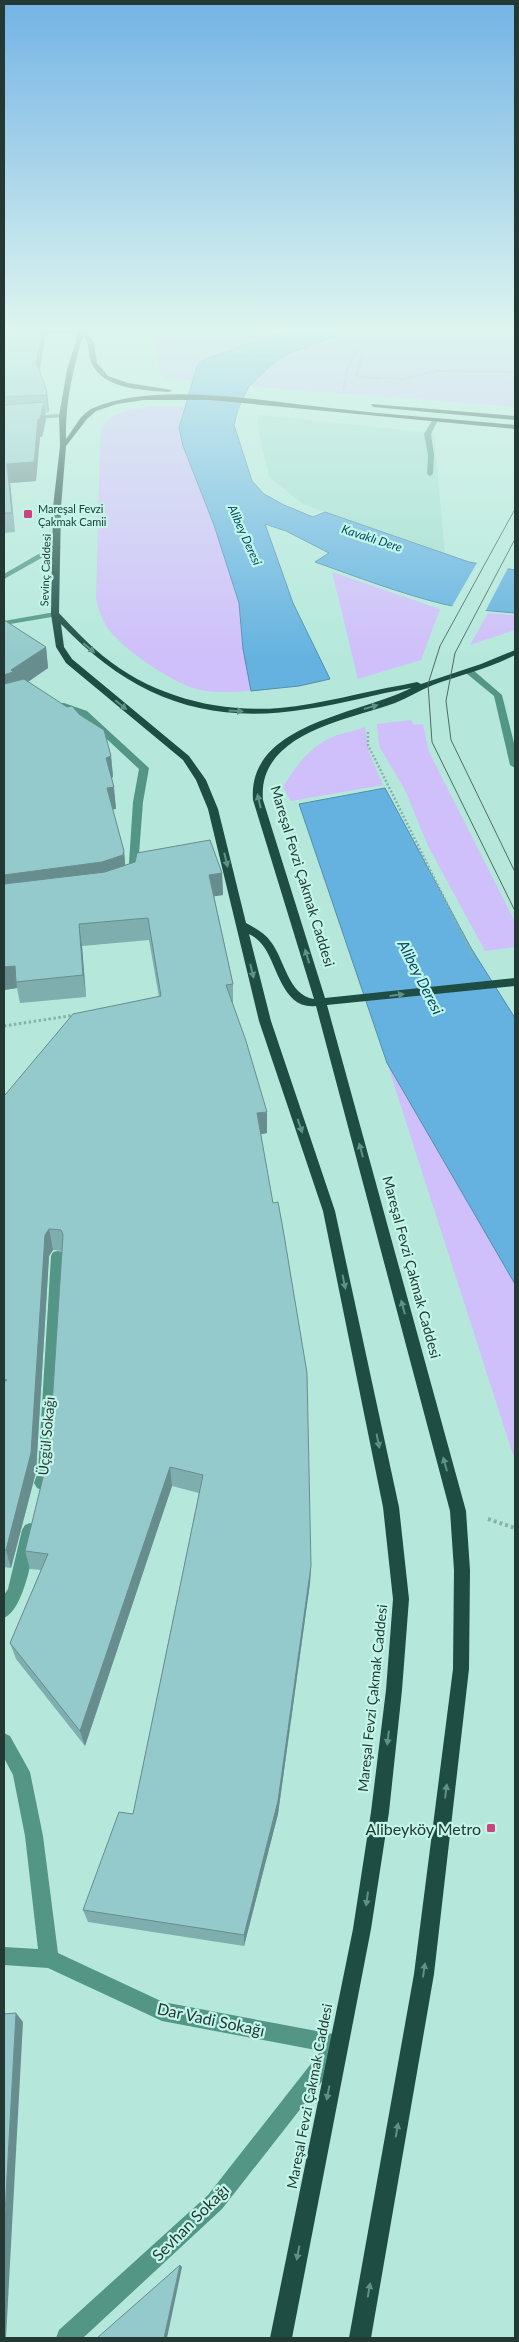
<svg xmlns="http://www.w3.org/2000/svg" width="519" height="2342" font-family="Lato,sans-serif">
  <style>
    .built { fill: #a1decf }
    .green { fill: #cfbffa }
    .water { fill: #65b2e0; stroke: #528eac }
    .pier { fill: #b5e8db }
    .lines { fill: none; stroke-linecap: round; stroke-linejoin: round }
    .path-far3 { stroke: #88b2a7; stroke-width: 2; stroke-dasharray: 1 1; stroke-linecap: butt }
    .path-far2 { stroke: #88b2a7; stroke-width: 2.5; stroke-dasharray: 2 2; stroke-linecap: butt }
    .path-far1 { stroke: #88b2a7; stroke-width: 3; stroke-dasharray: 2.5 2.5; stroke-linecap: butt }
    .path { stroke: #88b2a7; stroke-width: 4; stroke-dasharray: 3 3; stroke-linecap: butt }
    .minor { fill: #539686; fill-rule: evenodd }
    .major { fill: #1d4d43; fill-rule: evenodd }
    .tram { stroke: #4e6a63; stroke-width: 1 }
    .wall { fill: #7faeaf }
    .shaded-wall { fill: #688d8e }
    .building { fill: #94cacb; stroke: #688d8e }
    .oneway { fill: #5f9185 }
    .poi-dot { fill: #cb437f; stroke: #c2f6e8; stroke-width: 2 }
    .labels { text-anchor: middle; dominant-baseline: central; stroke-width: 4.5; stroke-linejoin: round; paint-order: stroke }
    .far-poi-label { font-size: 11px; fill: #253934; stroke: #c2f6e8; text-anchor: start }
    .far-street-label { font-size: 11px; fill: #253934; stroke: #c2f6e8 }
    .far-water-label { font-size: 12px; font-style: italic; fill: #044665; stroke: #c2f6e8 }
    .street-label { font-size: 14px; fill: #253934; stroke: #c2f6e8 }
    .water-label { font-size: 15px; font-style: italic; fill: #044665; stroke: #c2f6e8 }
    .near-poi-label { font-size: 16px; fill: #253934; stroke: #c2f6e8; text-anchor: end }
    .near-street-label { font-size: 16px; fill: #253934; stroke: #c2f6e8 }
  </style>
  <rect width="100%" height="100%" fill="#b5e8db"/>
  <polygon class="built" points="260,415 434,433 445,554 303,504 270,478 261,445 257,418"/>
  <g class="green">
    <polygon points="150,330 288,330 205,359 197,366 192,381 165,379 159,371 153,334"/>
    <polygon points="351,330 515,330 515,407 249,386 276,361 287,354"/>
    <path d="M154,406H184L179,428L214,524L239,603L243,649L251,691C230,692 209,694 190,687C165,677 122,649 107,627C101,618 98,608 96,598L100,446C101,441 100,432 103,426C111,411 139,409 154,406Z"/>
    <polygon points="332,572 440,609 421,660 358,679"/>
    <polygon points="488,613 515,615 515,630 470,645"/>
    <polygon points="411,720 414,725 423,724 429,752 515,922 515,947 485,951 428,846 405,790 379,746 377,724"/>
    <path d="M365,727L369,752L383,785L291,801L283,787C295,768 307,750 328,739C339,733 353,732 365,727Z"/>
    <polygon points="387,1063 515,1284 515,1461"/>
  </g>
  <g class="water">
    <path d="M288,330H351L287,354L276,361L249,386L238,409L234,425L252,481L264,494L284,505L313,517L325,512L469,562L515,570V613C491,611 466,609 443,604C399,593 357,577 315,562L329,553L286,531L265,524L293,603L330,679L299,686L251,691L243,649L239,603L214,525L183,446L179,428L197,366L205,359Z"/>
    <polygon points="385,788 471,948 515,1018 515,1284 387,1063 299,804"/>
  </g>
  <polygon class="pier" points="478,561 509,566 485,612 451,608"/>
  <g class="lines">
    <g class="path-far3">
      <polyline points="400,330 364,349 356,377 403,379 435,371 515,372"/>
      <polyline points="343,390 348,367 357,349 393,330"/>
    </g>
    <polyline class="path-far2" points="368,732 368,745 474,958"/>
    <polyline class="path-far1" points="4,1026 75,1015"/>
    <polyline class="path" points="488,1519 515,1528"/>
    <g class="minor">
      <polygon points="46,330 85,331 82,333 4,335 4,331"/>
      <polygon points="62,414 64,417 4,421 4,417"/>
      <polygon points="433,419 438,420 431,434 434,455 433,474 430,476 427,474 428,455 424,434"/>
      <polygon points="54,545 61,547 4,579 4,574"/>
      <polygon points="55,612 59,614 58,616 4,625 4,621"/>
      <polygon points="466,669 472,669 502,695 515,747 515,768 510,765 494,696 466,673"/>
      <polygon points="58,703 64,703 87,711 149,768 143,802 137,880 133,881 128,878 133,802 139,769 81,715 58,707"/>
      <polygon points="58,1251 63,1252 65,1256 52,1472 47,1488 42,1490 37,1488 34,1483 38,1472 51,1256 53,1252"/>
      <path d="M30,1523L35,1525L38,1530C33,1551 25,1609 4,1618V1595L8,1589L22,1530L25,1525Z"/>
      <polygon points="4,1733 10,1736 30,1772 43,1836 58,1953 163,2002 338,2035 345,2038 348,2045 345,2052 222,2209 83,2338 56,2338 59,2330 208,2195 321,2051 162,2021 48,1968 4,1965 4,1947 38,1949 25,1836 13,1775 4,1758"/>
    </g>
    <g class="major">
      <path d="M79,330H85L94,342L97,363L108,376L128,383L172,390L169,392C145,390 104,390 92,364C87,355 91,344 83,335C73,370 65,403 66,439C74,429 80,414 93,408C157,381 262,401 330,408C392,415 454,419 515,425V429L210,400H144L117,404L96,411L87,419L66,446L61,507L59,613C73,628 87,643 103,656C152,696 217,713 280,708C322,704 362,692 403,685L417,682L421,684L481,664L515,650V655C489,669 460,675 433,685C420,690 408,698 395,703C348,720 257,733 263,800L325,998L515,978V986L327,1005L466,1511L470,1570L469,1669L434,1974L371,2338H349L414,1974L453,1669L454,1570L450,1511L316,1006C283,1010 278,967 264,947C260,941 255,937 249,934L271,1021L335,1211L399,1507L409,1599L402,1690L389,1812L371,1929L292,2338H270L353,1929L371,1812L386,1690L393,1599L383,1507L323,1211L259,1021L208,809L196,780L183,760L66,663L56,647L51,614L53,507L60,446L59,416L67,370ZM61,624C131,697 206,726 307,709C342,704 376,694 411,688C362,714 247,723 253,800L314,999C288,995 285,960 271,942C265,933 255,928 246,923L218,809L206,780L189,756L72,659L64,647Z"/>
      <polygon points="371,404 515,416 515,420 373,407"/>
    </g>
    <g class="tram">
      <polyline points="515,509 440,646 428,684 432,742 515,911"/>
      <polyline points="515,539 455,653 446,701 451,740 515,872"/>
    </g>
  </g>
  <g class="wall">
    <polygon points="4,330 45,336 40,370 47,392 49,410 48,413 45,413 46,420 42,437 40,437 36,481 10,483 15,532 4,533"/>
    <polygon points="4,620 46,647 48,668 28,682 111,756 113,777 112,778 116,809 112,809 124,851 125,865 222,873 223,895 214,896 233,984 233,1006 267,1133 261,1134 311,1566 310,1583 278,1814 244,1946 88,1922 83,1910 133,1814 199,1493 172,1486 85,1746 16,1659 10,1643 41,1570 30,1569 25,1551 49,1453 62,1251 53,1250 49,1256 36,1472 11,1568 4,1567 4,1095 159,997 149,940 82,946 86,997 20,1003 17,988 4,990"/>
  </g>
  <g class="shaded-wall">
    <polygon points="42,330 45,330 45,336 38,381 36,364"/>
    <polygon points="47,392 49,410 48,413 46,395"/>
    <polygon points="44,402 46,420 42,437 40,437 36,481 10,483 15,532 7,464 38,419"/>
    <polygon points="46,647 48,668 16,690 4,696 4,675"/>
    <polygon points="111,756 113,777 108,779 106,758"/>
    <polygon points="114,787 116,809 109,810 107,788"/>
    <polygon points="124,851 126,873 4,897 4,875"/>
    <polygon points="222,873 223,895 210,897 209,875"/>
    <polygon points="79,924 82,946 86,997 83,975"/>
    <polygon points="15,966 17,988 4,990 4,967"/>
    <polygon points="267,1112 267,1133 257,1135 257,1113"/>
    <polygon points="49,1229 53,1250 49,1256 36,1472 11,1568 6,1550 45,1235"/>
    <polygon points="170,1467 172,1486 85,1746 80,1731"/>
    <polygon points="311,1566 310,1583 278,1814 244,1946 244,1935"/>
    <polygon points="16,2013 23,2022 6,2338 4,2338 4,2232"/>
    <polygon points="180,2265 182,2267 167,2338 164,2338"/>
  </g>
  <g class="building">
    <polygon points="4,330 42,330 36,364 37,364 47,392 46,395 4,397"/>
    <polygon points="44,402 40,419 38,419 34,462 7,464 12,513 4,513 4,405"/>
    <polygon points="4,620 46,647 11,670 13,672 4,675"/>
    <polygon points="24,679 67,707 72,706 80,715 104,730 111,756 106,758 114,787 107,788 124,851 123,855 102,862 4,875 4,684"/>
    <polygon points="210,840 222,873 209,875 233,984 226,985 246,1041 267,1112 257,1113 273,1203 278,1202 283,1229 307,1373 311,1566 278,1801 244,1935 83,1910 119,1812 133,1814 203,1475 170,1467 80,1731 10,1643 48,1554 25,1551 49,1453 63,1235 61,1230 49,1229 45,1235 31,1453 6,1550 4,1550 4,1382 7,1380 4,1379 4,1095 5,1095 73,1014 161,996 148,918 79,924 83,975 16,982 15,966 4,967 4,884 105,872 135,862 137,853"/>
    <polygon points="16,2013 4,2232 4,2014"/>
    <polygon points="180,2265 164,2338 97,2338"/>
  </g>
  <defs><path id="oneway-solid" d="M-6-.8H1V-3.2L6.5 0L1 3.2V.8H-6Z" transform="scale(1.25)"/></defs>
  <g class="oneway">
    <use href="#oneway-solid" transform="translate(89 648) rotate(40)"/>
    <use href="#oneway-solid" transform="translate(121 705) rotate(39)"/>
    <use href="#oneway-solid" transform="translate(371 707) rotate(-16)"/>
    <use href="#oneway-solid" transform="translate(236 711) rotate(4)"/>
    <use href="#oneway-solid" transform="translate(259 801) rotate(-103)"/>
    <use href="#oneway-solid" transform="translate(226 860) rotate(76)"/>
    <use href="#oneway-solid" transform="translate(307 956) rotate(-107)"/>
    <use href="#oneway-solid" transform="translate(252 971) rotate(76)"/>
    <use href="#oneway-solid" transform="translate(397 995) rotate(-7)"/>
    <use href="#oneway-solid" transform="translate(300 1126) rotate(71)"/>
    <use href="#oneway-solid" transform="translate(361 1150) rotate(-105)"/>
    <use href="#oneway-solid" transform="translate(344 1282) rotate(78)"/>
    <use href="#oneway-solid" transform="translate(403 1307) rotate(-105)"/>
    <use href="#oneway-solid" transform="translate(378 1441) rotate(79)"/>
    <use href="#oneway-solid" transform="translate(445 1464) rotate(-105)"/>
    <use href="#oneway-solid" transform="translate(388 1738) rotate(97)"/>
    <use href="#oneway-solid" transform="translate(446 1791) rotate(-83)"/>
    <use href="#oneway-solid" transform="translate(367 1899) rotate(98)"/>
    <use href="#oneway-solid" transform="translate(424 1970) rotate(-82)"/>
    <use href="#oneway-solid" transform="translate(328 2093) rotate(101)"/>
    <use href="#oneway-solid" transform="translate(397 2130) rotate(-80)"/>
    <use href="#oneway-solid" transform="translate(298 2253) rotate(101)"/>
    <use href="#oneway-solid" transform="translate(369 2290) rotate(-80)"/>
  </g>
  <linearGradient id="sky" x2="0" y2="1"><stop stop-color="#73b3e5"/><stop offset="0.5" stop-color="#def5ef"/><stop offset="1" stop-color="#def5ef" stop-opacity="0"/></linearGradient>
  <rect width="519" height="658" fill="url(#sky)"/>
  <g class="poi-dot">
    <rect x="23" y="509" width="10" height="10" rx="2.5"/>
    <rect x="486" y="1823" width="10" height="10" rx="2.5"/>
  </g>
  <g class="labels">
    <g class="far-poi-label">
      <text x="38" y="508">Mareşal Fevzi<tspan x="38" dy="13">Çakmak Camii</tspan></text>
    </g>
    <g class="far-street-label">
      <text transform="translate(45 570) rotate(-88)">Sevinç Caddesi</text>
    </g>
    <g class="far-water-label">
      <text transform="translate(245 535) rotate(66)">Alibey Deresi</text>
      <text transform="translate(372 538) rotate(18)">Kavaklı Dere</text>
    </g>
    <g class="street-label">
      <text transform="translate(303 876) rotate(73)">Mareşal Fevzi Çakmak Caddesi</text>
      <text transform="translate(412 1267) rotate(75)">Mareşal Fevzi Çakmak Caddesi</text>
      <text transform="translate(46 1436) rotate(-85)">Üçgül Sokağı</text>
      <text transform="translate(372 1698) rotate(-84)">Mareşal Fevzi Çakmak Caddesi</text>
      <text transform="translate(309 2096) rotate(-79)">Mareşal Fevzi Çakmak Caddesi</text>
    </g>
    <g class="water-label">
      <text transform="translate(421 977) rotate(63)">Alibey Deresi</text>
    </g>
    <g class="near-poi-label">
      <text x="481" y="1828">Alibeyköy Metro</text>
    </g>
    <g class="near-street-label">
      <text transform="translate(211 2019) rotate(12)">Dar Vadi Sokağı</text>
      <text transform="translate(190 2222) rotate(-45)">Sevhan Sokağı</text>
    </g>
  </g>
  <rect width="519" height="2342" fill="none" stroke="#253934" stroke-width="10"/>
</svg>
